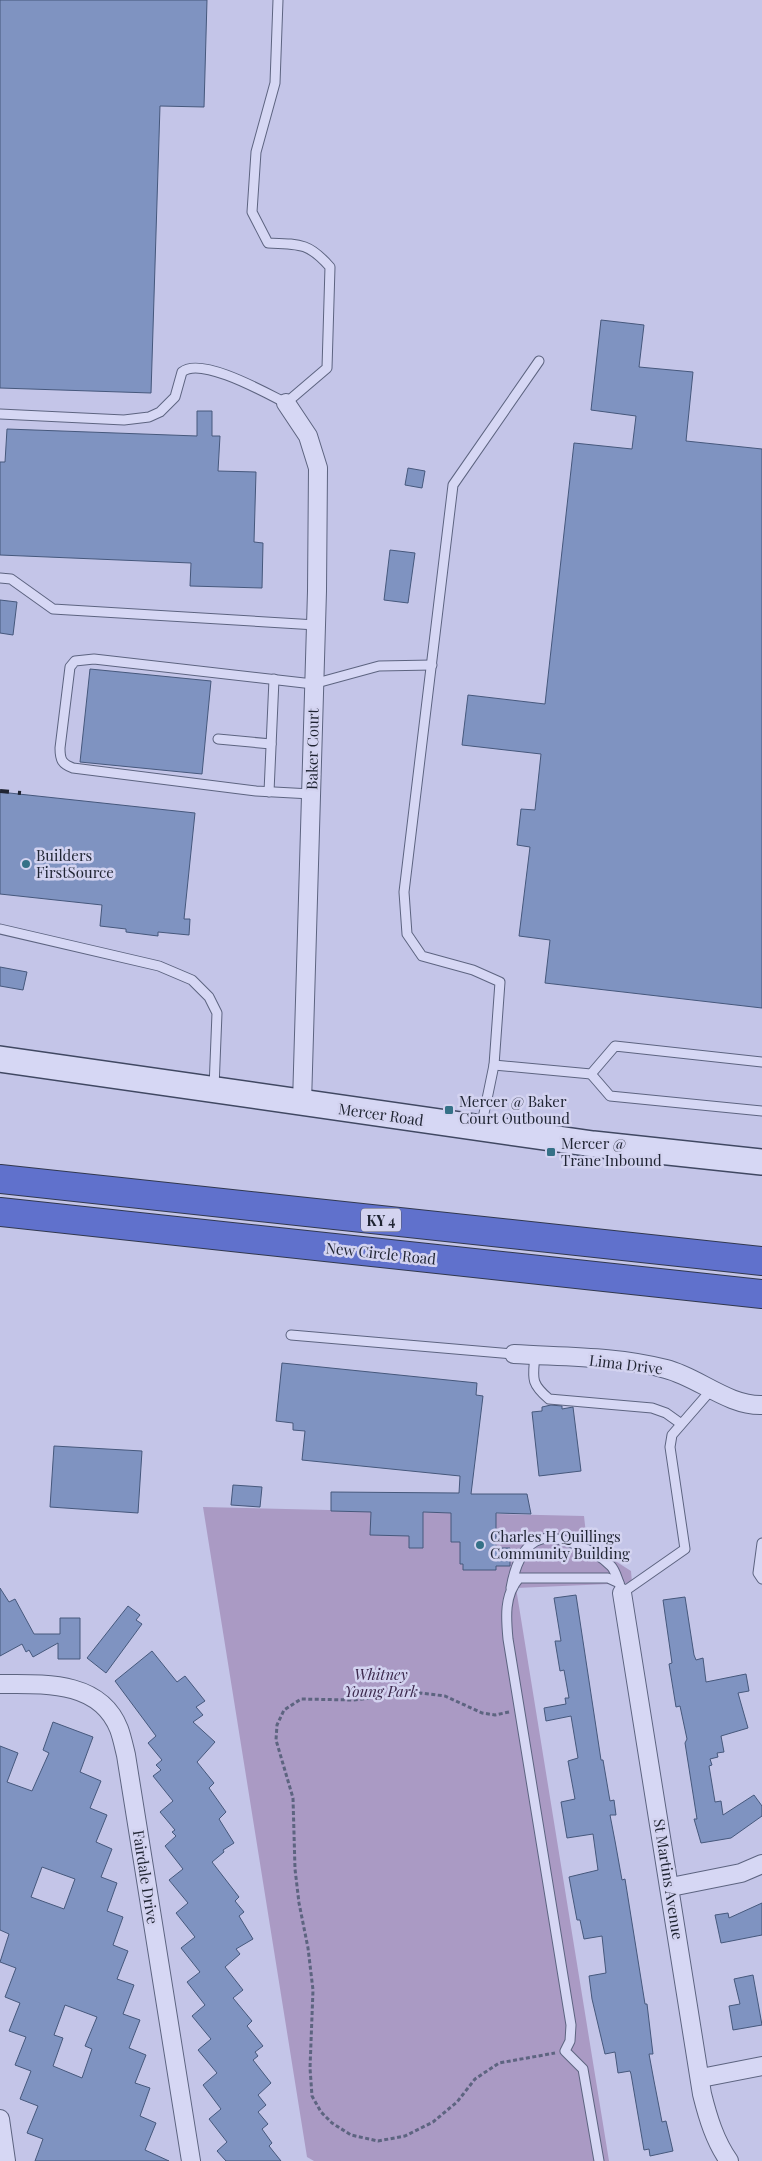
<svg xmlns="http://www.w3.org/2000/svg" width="762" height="2161" font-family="'Playfair Display',serif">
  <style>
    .green { fill: #aa9ac4 }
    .building { fill: #7f93c1; stroke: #46587c; fill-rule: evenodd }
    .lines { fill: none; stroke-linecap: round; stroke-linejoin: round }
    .lane-casing { stroke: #5d6480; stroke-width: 11 }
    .street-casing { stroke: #5d6480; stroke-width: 20 }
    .secondary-casing { stroke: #404862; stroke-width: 28 }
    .highway-casing { stroke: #31384e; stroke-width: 30 }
    .path { stroke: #5d6480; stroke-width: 3; stroke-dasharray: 4 2.5; stroke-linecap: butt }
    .lane { stroke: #d6d7f4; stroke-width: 9 }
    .street { stroke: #d6d7f4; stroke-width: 18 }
    .secondary { stroke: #d6d7f4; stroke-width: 25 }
    .highway { stroke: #6071cc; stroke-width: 28 }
    .rail { stroke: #1f2432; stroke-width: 4; stroke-dasharray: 9 9; stroke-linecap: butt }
    .poi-dot { fill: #357187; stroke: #d3d3f0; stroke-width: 2 }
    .labels { text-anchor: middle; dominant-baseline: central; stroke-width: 5; stroke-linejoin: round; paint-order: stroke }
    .shield { fill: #d3d3f0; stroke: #55586b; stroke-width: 1 }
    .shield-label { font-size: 14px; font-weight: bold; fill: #1f2432 }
    .street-label { font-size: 15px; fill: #1f2432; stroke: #d3d3f0 }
    .poi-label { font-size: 15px; fill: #1f2432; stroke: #d3d3f0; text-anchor: start }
    .park-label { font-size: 15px; font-style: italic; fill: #3b284c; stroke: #d3d3f0 }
  </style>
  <rect width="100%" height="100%" fill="#c4c5e8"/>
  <polygon class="green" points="203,1507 584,1516 587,1543 631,1571 632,1583 516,1588 609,2161 314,2161 307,2157"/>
  <g class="building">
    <polygon points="0,0 207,0 204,107 160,106 151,393 0,388"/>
    <polygon points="601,320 644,325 639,367 693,372 686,441 762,449 762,1008 545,983 550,940 519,936 530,847 517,845 521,809 535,810 541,754 462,745 468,695 545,704 574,443 632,449 636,416 591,410"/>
    <polygon points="197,411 212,411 212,436 220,436 218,471 256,472 254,542 263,543 262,588 190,586 191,563 0,555 0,462 5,462 7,429 197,436"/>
    <polygon points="408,468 425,471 422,488 405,485"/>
    <polygon points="390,550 415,553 408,603 384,600"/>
    <polygon points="0,600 17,602 13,635 0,633"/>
    <polygon points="90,669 211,681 202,774 80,762"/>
    <polygon points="0,792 195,813 184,919 190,919 189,935 158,932 158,936 126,932 126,929 100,926 102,905 0,894"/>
    <polygon points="0,967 27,972 23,990 0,986"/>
    <polygon points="282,1363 477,1383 476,1395 483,1396 471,1494 527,1494 531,1514 496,1513 496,1548 510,1548 510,1566 496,1566 496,1570 463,1570 463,1564 460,1564 460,1542 451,1542 451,1513 423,1512 423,1548 409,1548 409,1536 370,1535 371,1512 331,1511 331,1492 459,1493 460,1476 302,1460 305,1431 293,1430 293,1423 276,1421"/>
    <polygon points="551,1405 562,1406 562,1409 573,1407 581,1471 539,1476 532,1412 542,1411 542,1407"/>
    <polygon points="54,1446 142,1451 138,1513 50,1507"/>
    <polygon points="233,1485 262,1487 260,1507 231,1505"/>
    <polygon points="0,1588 9,1602 15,1599 34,1634 60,1634 60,1618 80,1618 80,1659 58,1659 58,1643 33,1657 29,1650 26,1652 22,1644 0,1656"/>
    <polygon points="576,1595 601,1760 603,1760 610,1801 614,1800 616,1815 610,1815 615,1841 622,1880 625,1879 645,2004 647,2004 653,2054 649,2054 654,2081 662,2122 666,2121 673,2151 650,2156 649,2149 644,2150 631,2074 630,2071 618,2073 615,2052 605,2054 592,1999 589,1976 606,1973 602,1936 584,1939 580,1920 577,1920 569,1877 598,1870 593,1834 567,1838 561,1802 575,1799 568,1761 578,1758 571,1716 546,1721 544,1708 566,1704 565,1698 569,1698 564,1670 560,1671 555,1641 561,1641 554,1598"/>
    <polygon points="685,1597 694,1655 696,1660 703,1658 706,1682 746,1674 749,1691 738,1693 748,1728 721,1736 724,1752 717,1753 718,1757 710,1759 712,1765 709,1766 715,1802 721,1801 723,1815 754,1795 762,1806 762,1816 731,1838 701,1843 694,1819 697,1819 685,1743 687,1739 680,1706 676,1707 669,1664 672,1663 663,1600"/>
    <polygon points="128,1606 140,1615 136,1620 142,1624 106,1673 87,1658"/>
    <polygon points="152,1651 177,1682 185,1676 205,1701 196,1707 203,1715 193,1722 215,1742 197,1762 214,1783 209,1788 226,1812 219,1819 234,1843 223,1850 224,1852 212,1862 239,1897 235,1901 244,1912 239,1916 253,1939 236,1949 240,1954 225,1967 243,1990 233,1998 252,2021 247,2026 263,2046 255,2052 258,2056 253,2060 271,2083 258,2095 266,2105 258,2112 268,2124 262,2129 272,2143 269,2146 281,2161 226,2161 217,2151 227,2142 209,2119 221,2109 203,2085 217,2073 198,2050 211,2039 192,2016 205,2005 187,1982 200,1972 181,1948 195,1937 176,1913 188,1903 169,1880 183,1869 165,1846 176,1836 172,1832 175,1830 160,1812 173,1801 153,1776 161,1770 156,1765 162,1760 148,1743 156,1736 115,1681"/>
    <path d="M53,1722L93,1737L80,1772L101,1781L90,1808L107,1815L96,1842L112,1849L101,1877L117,1883L107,1911L123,1917L113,1945L128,1951L117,1979L134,1985L123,2014L140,2020L129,2048L146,2055L135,2083L150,2088L140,2116L156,2123L145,2150L169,2161H35L43,2139L27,2133L38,2106L20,2099L31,2071L15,2065L26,2037L9,2031L20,2003L5,1997L16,1968L0,1962L9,1934L0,1930V1746L18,1753L7,1782L32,1791L49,1753L43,1750ZM42,1867L75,1879L64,1909L31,1897ZM65,2005L97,2017L85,2046L92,2049L82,2078L53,2066L63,2038L54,2035Z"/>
    <polygon points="762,1903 762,1935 721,1943 715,1915 728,1913 729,1918"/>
    <polygon points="753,1975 762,2025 733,2030 729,2006 740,2004 734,1979"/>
  </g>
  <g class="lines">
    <g class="lane-casing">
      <g id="lane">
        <path d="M0,414L124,420L149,417L160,412L175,397L182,372C201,356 266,393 286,403L327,368L330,267C309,243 300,244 268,243L252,212L256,152L275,83L278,0"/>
        <polyline points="0,578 11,579 53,609 316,625"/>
        <polyline points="218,739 271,744"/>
        <polyline points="269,792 274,679"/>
        <path d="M311,794L256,791L73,768C62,764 60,760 60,748L70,667L75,661L94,659L313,684L379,666L432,665"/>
        <polyline points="0,929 159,966 192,980 209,997 217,1013 214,1088"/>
        <polyline points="494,1065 591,1074 615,1046 762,1062"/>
        <polyline points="591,1074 610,1096 762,1111"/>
        <polyline points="481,1128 494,1065 500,982 473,970 422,956 407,934 404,892 453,485 539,361"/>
        <polyline points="291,1335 514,1354"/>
        <path d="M535,1355C533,1378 530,1383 549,1399L652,1408L666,1413L680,1423"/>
        <polyline points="762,1543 758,1573 762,1579"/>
        <path d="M511,1588C514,1571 520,1550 536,1541C556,1531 596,1551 611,1566C615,1570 617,1578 619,1583"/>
        <path d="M599,2161L583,2069L565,2051L570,2041L571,2025L508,1639C506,1618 504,1595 519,1578H608L619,1583L622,1593L685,1549L670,1447L672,1435L712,1389"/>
      </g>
    </g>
    <g class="street-casing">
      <g id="street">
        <polyline points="286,403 308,436 318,468 317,591 302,1103"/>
        <path d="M514,1354C564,1357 617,1356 666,1369C698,1377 728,1406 762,1405"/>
        <path d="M622,1593L702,2094C708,2118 715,2141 729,2161"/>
        <path d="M0,1684C43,1684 100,1680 119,1729C122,1737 124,1747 126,1755L191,2161"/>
        <polyline points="671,1887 741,1873 762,1864"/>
        <polyline points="701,2078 762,2066"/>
        <polyline points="0,2119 6,2161"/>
      </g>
    </g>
    <g class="secondary-casing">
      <polyline id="secondary" points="0,1059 593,1144 762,1162"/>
    </g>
    <g class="highway-casing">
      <g id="highway">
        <polyline points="0,1179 762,1261"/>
        <polyline points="0,1212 762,1294"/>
      </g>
    </g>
    <polyline class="path" points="509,1712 495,1715 482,1713 445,1696 420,1693 353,1700 301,1699 284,1710 277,1725 276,1740 293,1798 295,1869 299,1903 308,1948 313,1990 310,2068 312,2096 321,2112 332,2123 351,2135 378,2141 405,2136 433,2122 457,2102 475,2079 499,2063 555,2053"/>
    <use href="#lane" class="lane"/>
    <use href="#street" class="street"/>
    <use href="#secondary" class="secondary"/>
    <use href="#highway" class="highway"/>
    <polyline class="rail" points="0,791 21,793"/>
  </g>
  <g class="poi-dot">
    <circle cx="26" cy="864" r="5"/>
    <rect x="444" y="1105" width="10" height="10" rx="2.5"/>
    <rect x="546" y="1147" width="10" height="10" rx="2.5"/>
    <circle cx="480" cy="1545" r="5"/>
  </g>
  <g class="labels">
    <rect class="shield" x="361" y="1208.5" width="40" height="23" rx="4"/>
    <g class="shield-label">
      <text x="381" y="1220">KY 4</text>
    </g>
    <g class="street-label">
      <text transform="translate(312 749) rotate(-89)">Baker Court</text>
      <text transform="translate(381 1114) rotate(8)">Mercer Road</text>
      <text transform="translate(381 1253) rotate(6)">New Circle Road</text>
      <text transform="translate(626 1364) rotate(7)">Lima Drive</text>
      <text transform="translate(146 1877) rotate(81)">Fairdale Drive</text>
      <text transform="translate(669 1879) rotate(81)">St Martins Avenue</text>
    </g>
    <g class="poi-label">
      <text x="36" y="855">Builders<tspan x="36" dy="17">FirstSource</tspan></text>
      <text x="459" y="1101">Mercer @ Baker<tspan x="459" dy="17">Court Outbound</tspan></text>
      <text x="561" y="1143">Mercer @<tspan x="561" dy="17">Trane Inbound</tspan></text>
      <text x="490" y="1536">Charles H Quillings<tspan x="490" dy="17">Community Building</tspan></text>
    </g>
    <g class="park-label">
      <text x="381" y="1674">Whitney<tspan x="381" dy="17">Young Park</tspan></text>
    </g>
  </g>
</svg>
